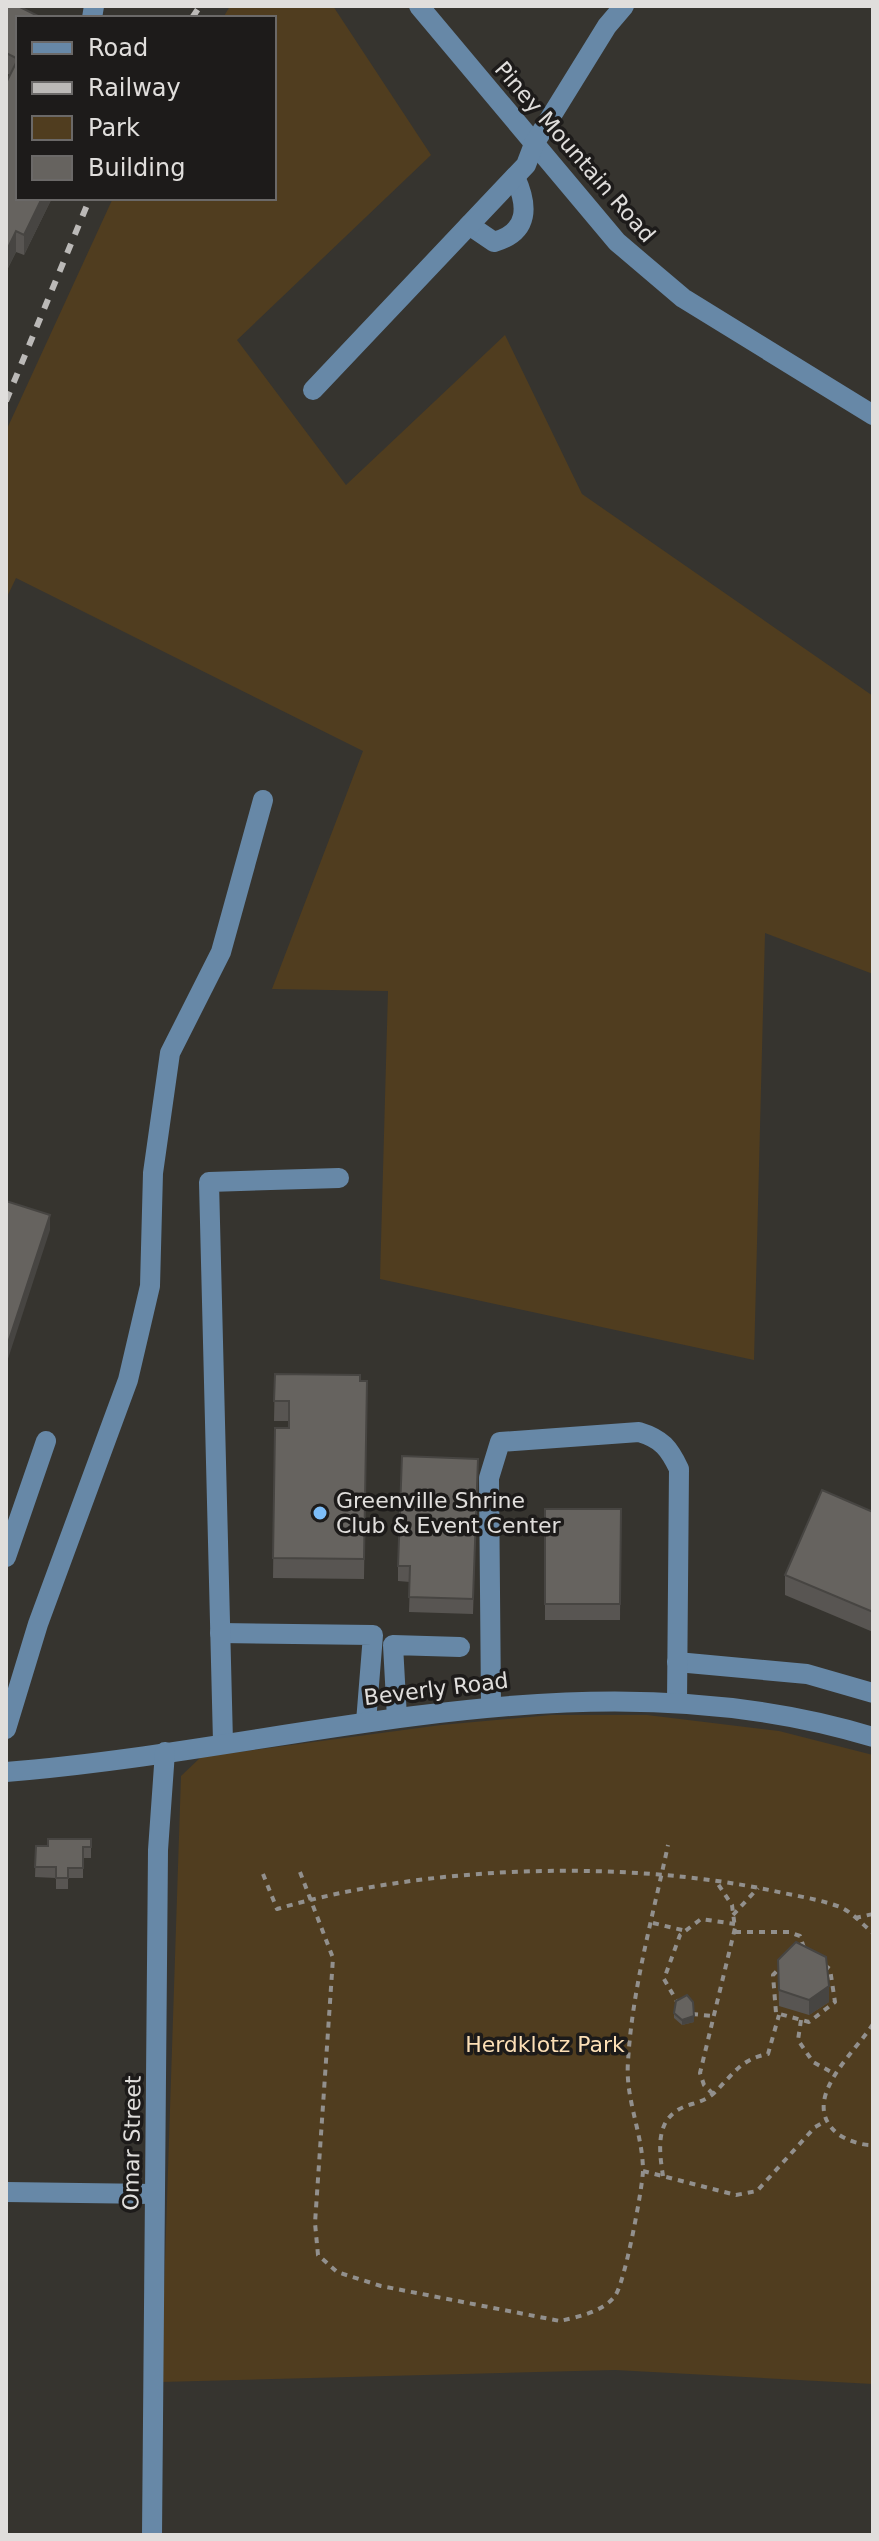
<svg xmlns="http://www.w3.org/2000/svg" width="879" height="2541" font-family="'DejaVu Sans',sans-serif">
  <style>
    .green { fill: #503d1f }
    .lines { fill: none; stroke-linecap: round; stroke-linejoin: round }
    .path { stroke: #92908d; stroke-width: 4; stroke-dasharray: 6 6; stroke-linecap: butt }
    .minor { stroke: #6788a7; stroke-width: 20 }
    .rail { stroke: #bbb9b7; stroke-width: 6; stroke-dasharray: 10 10; stroke-linecap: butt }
    .wall { fill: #585552 }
    .shaded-wall { fill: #474542 }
    .building { fill: #66635f; stroke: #474542; stroke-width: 2 }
    .poi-dot { fill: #7dbef9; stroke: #1d1b1a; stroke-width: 3 }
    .labels { text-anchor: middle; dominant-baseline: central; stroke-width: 7; stroke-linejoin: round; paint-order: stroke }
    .street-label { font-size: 22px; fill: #e0dedc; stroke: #1d1b1a }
    .poi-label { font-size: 22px; fill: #e0dedc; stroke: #1d1b1a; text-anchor: start }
    .park-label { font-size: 22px; fill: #fcdfb6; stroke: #1d1b1a }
  </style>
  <rect width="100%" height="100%" fill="#36342f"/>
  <g class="green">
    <polygon points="230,6 333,6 431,155 237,340 346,485 505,335 582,494 873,696 873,974 765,933 754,1360 380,1279 388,991 272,989 363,751 16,578 6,599 6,431 113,198 274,198 274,18 223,18"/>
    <polygon points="551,1715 647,1715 779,1731 873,1755 873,2384 615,2370 161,2382 181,1776 201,1757 441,1725"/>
  </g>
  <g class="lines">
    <g class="path">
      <path d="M300,1872L333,1958L315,2223L318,2255L337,2272L381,2286L560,2321C577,2317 603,2312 615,2296C625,2282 642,2191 643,2171C643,2134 625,2099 628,2062C632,1989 653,1916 668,1845"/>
      <path d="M263,1874L277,1909C425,1865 624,1859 774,1891C796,1896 819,1899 840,1907C852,1912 863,1925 873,1933"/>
      <polyline points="733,1915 758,1888"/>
      <polyline points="855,1918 873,1914"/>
      <polyline points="653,1923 686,1931"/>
      <polyline points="735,1932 789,1932 800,1936 805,1951"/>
      <polygon points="805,1951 830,1969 835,2002 809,2022 776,2013 773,1975 792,1955"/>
      <polyline points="679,2005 664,1979 680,1935 701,1919 735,1924"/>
      <polyline points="692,2014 713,2016"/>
      <polyline points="801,2020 798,2040 813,2062 835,2074"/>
      <path d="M873,2024C855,2053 797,2101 838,2134C846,2140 863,2146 873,2145"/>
      <polyline points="713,2094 704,2085 700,2073 735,1928 732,1905 716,1881"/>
      <polyline points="643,2171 736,2195 757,2191 815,2127 826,2121"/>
      <path d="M663,2176C660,2156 655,2126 675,2112C686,2103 703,2104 714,2093C733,2075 740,2059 768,2054L779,2015"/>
    </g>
    <g class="minor">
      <polyline points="419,6 617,242 683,298 873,415"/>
      <polyline points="92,18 94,6"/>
      <path d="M469,225L494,242C530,232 528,205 515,177"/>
      <polyline points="313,390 526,165 534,144 607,26 624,6"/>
      <polyline points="6,1557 46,1441"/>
      <polyline points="220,1633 373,1635 366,1722"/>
      <polyline points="677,1662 807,1674 873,1693"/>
      <path d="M491,1705L489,1478L500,1442L639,1432C662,1439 669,1448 679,1469L677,1703"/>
      <polyline points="397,1718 393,1645 460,1647"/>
      <polyline points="6,1729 38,1624 128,1380 150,1286 153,1173 170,1053 221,952 263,800"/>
      <polyline points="223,1742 209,1182 339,1178"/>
      <path d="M6,1772C296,1749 584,1649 873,1737"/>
      <polyline points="6,2192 154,2194"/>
      <polyline points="152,2535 158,1850 165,1752"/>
    </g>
    <g class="rail">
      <polyline points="192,18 200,6"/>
      <polyline points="6,401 90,198"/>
    </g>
  </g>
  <g class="wall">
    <polygon points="6,6 52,198 24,255 16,252 6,272 6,83 10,75 6,73"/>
    <polygon points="275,1374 367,1381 364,1579 273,1578 275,1428 289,1428 289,1421 274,1421"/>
    <polygon points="478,1459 473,1614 409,1612 410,1582 398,1581 398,1566"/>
    <polygon points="545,1509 621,1509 620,1620 545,1620"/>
    <polygon points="873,1512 873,1632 785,1595 785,1575"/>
    <polygon points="91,1839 91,1858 83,1858 83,1878 68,1878 68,1889 56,1889 56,1878 35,1877 36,1846 48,1846"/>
    <polygon points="778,1960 829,2002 809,2015 779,2006"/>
    <polygon points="674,2013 694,2022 682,2025 674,2018"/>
  </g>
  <g class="shaded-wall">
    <polygon points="42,198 52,198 24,255 24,235"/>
    <polygon points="16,231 16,252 6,272 6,252"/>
    <polygon points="50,1215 50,1230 6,1365 6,1349"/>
    <polygon points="829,1986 829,2002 809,2015 809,2000"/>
    <polygon points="694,2016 694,2022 682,2025 682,2020"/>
  </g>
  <g class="building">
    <polygon points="6,6 18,6 42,18 18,18 18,198 42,198 24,235 16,231 6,252 6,83 18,59 6,53"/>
    <polygon points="6,1201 50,1215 6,1349"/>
    <polygon points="275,1374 360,1375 360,1381 367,1381 364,1559 273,1558 275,1428 289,1428 289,1401 274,1401"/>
    <polygon points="402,1456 478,1459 473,1599 409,1597 410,1566 398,1566"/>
    <polygon points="822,1490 873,1512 873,1612 785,1575"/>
    <polygon points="545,1509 621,1509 620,1604 545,1604"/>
    <polygon points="48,1839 91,1839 91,1847 83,1847 83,1868 68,1868 68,1878 56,1878 56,1867 35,1867 36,1846 48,1846"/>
    <polygon points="796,1942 826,1957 829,1986 809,2000 779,1990 778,1960"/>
    <polygon points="687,1995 693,2002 694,2016 682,2020 674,2013 676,2001"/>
  </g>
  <circle class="poi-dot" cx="320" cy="1513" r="8"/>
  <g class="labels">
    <g class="street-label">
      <text transform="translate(575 152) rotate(49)">Piney Mountain Road</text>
      <text transform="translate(436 1689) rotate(-7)">Beverly Road</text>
      <text transform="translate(132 2143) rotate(-89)">Omar Street</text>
    </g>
    <g class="poi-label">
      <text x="336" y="1500">Greenville Shrine<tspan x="336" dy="25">Club &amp; Event Center</tspan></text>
    </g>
    <g class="park-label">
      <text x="545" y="2044">Herdklotz Park</text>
    </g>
  </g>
  <rect width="879" height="2541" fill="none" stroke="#e0dedc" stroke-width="16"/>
  <rect x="16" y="16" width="260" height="184" fill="#1d1b1a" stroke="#6b6968" stroke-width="2"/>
  <rect x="32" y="42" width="40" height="12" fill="#6788a7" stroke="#6b6968" stroke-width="2"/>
  <text x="88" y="56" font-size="24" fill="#e0dedc">Road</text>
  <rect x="32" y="82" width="40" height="12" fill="#bbb9b7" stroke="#6b6968" stroke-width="2"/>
  <text x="88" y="96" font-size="24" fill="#e0dedc">Railway</text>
  <rect x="32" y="116" width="40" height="24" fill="#503d1f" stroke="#6b6968" stroke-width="2"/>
  <text x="88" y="136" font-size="24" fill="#e0dedc">Park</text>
  <rect x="32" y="156" width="40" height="24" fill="#66635f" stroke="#6b6968" stroke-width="2"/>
  <text x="88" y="176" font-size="24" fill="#e0dedc">Building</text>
</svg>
